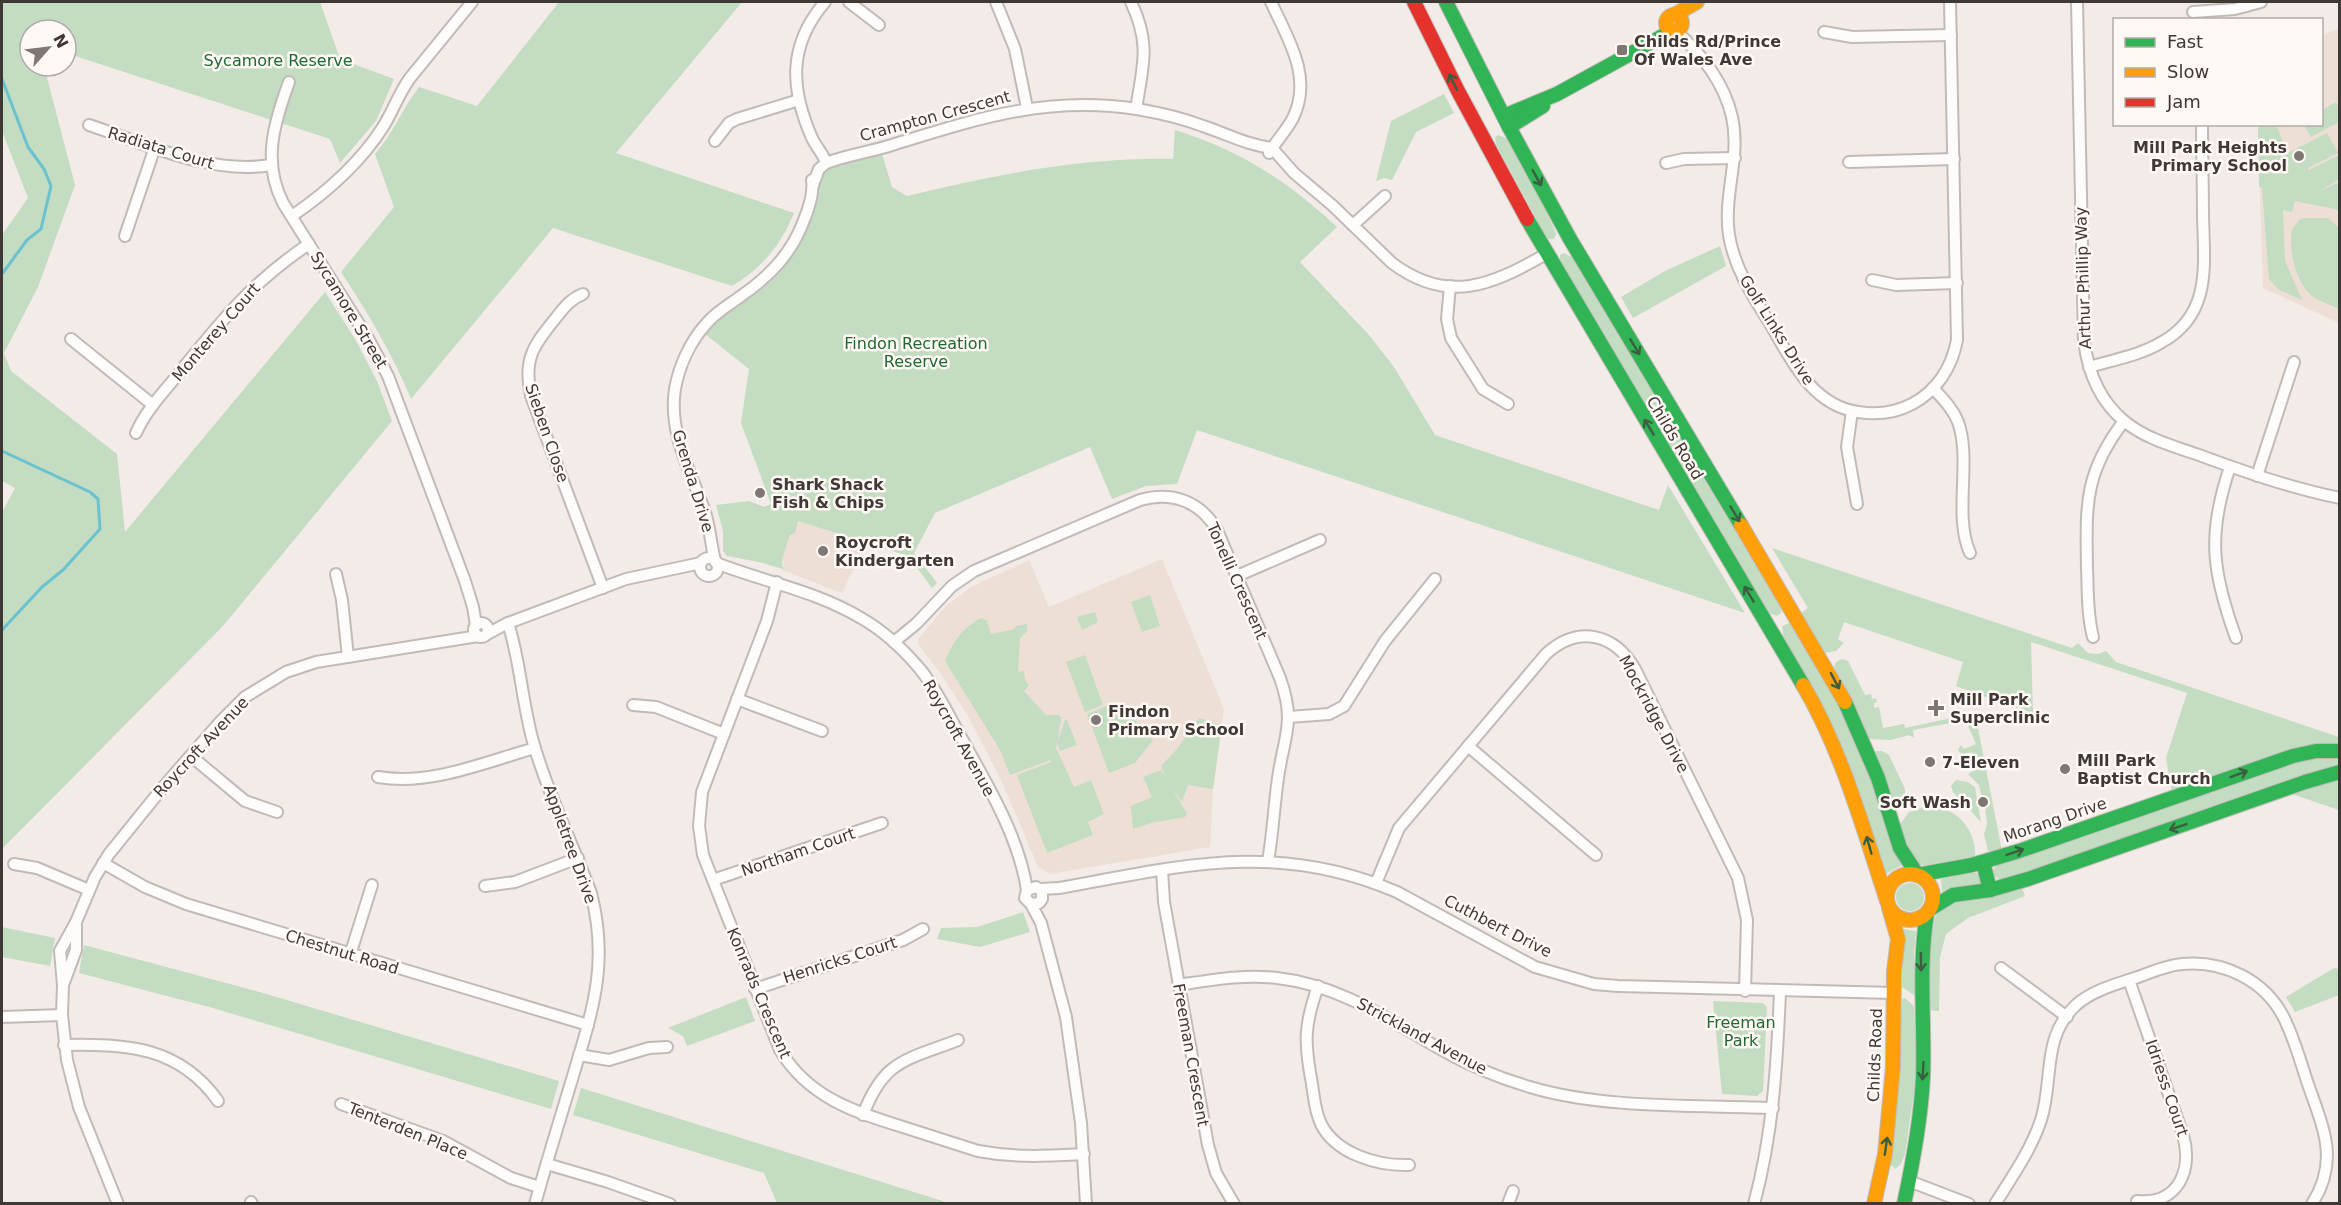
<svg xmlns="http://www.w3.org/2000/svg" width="2341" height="1205" font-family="'DejaVu Sans',sans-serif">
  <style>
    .built { fill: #eedfd6 }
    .green { fill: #c3dcc2 }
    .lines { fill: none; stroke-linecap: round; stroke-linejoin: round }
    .stream { stroke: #6ac2cf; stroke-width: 3 }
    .street-casing { stroke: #c1bbb8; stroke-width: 14 }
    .fast-casing { stroke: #c1bbb8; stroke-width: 16 }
    .slow-casing { stroke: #c1bbb8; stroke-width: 16 }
    .jam-casing { stroke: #c1bbb8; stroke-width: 16 }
    .street { stroke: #fdfcfb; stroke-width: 10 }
    .fast { stroke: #30b455; stroke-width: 14 }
    .slow { stroke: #ff9f0a; stroke-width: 14 }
    .jam { stroke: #e5322d; stroke-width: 14 }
    .oneway { stroke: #3a5e3f }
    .poi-dot { fill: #7e7773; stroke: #fff8f5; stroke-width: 2 }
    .labels { text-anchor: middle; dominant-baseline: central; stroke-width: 5; stroke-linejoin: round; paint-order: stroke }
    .poi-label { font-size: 16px; font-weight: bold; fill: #3f3935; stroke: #fff8f5; text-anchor: start }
    .park-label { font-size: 16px; fill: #1f6831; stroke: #fff8f5 }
    .street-label { font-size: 16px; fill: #3f3935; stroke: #fff8f5 }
  </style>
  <rect width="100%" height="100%" fill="#f3ebe7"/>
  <g class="built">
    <polygon points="2339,28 2339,323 2263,288 2258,125 2322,124 2322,36"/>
    <polygon points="798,521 866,543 842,593 782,570 784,563 782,559 790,534"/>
    <polygon points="1162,559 1224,709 1213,789 1210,847 1050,874 1038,867 1001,780 968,716 941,674 918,644 918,639 946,606 971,587 1029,560 1049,607"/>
  </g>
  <g class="green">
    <polygon points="2,2 320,2 340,59 394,79 376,121 340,163 330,139 66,53 66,30 30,30 30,66 44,66 75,185 38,287 4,353 11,371 117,454 125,532 325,292 355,339 377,381 392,421 223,626 2,849 2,512 15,488 2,481 2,235 28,198 2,131"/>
    <path d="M559,2H742L616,153L794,213C781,245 762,268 732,286L553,228L411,399C392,353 368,313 341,272L394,207L375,154C393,134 402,109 419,87L477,106Z"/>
    <polygon points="1444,94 1454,113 1416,132 1392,180 1384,178 1376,181 1391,121"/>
    <polygon points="2336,102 2339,109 2339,122 2311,137 2304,125 2322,124 2322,110"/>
    <polygon points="2258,125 2276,125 2288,153 2327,133 2338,153 2308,168 2309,170 2339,155 2339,179 2320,191 2337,183 2339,188 2339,210 2295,201 2292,212 2283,210 2285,261 2302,300 2279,290 2269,279 2262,188 2259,187"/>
    <path d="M1175,130C1238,149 1289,182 1337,227L1300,262L1369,335L1394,367L1435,435L1659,510L1668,485L1745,613L1197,430L1177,484L1146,486L1112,499L1090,447L935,513L914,553L937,583L932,588L908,556L798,521L795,533L790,535L782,559L783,569L759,562L727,556L723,551V531L716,505L749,501L764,507L771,504L741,423L749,369L705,334L725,314L763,288L776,276L795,252L811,219L821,172L830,164L882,154L892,187L907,196C995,175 1082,157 1173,159Z"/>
    <polygon points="1498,135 1508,139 1516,150 1554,228 1556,234 1554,239 1549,239 1540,230 1535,216 1496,144 1495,137"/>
    <path d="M2306,218H2328L2339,228V309C2330,304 2316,301 2309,293C2295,279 2288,248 2292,229L2300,219Z"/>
    <polygon points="1720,246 1726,266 1633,318 1621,297 1665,271"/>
    <polygon points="1564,253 1575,259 1782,606 1781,613 1777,616 1769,613 1560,267 1560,255"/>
    <polygon points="1772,548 2072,648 2078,643 2088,653 2098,654 2106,651 2116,662 2339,737 2339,744 2172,792 2166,758 2187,693 2031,642 2033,713 1971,692 1972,702 1967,701 1967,690 1956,686 1963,662 1844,622 1838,639 1844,643 1836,651 1825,653 1801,613 1808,608"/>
    <polygon points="1150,595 1160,626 1142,632 1131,602"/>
    <polygon points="1095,612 1098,622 1082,630 1077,617"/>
    <path d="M981,618L987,621L991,634L1015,629L1016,626L1027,624V631L1020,638L1018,672L1024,671L1025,680L1029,685L1024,691L1046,715H1059L1061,718L1058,741L1065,720H1067L1077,745L1060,751L1057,742L1056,748L1074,787L1091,780L1104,814L1088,822L1093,835L1047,853L1017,775L1051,762V760L1010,775L1000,750L945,661C953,642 962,628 981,618Z"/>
    <polygon points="1790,623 1845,711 1902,865 1884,875 1784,641 1782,626"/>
    <polygon points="1085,655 1103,705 1085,712 1066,662"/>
    <polygon points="1842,659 1848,661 1865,695 1871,694 1872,699 1876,698 1877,702 1874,703 1874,708 1879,707 1883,728 1904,724 1905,728 1975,713 2002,851 1988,851 1984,834 1987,824 1985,806 1990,805 1988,797 1982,798 1979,785 1968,774 1978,768 1971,752 1962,755 1958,750 1961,745 1964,749 1976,744 1965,719 1951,724 1950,723 1913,730 1914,738 1909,735 1891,740 1868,739 1834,667 1836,662"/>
    <polygon points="1113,703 1149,731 1147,735 1153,740 1135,763 1109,773 1087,714"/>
    <polygon points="1199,718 1222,725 1213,789 1188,785 1182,802 1171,786 1187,814 1185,817 1151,823 1133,829 1131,806 1152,797 1143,777 1161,770 1166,777 1161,766 1177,749"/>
    <polygon points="1873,751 1882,751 1889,755 1905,789 1905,798 1895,813"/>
    <polygon points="2339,756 2339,767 2056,864 2002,880 1993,876 1992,871 1998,864 2295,760"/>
    <polygon points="2339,778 2339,810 2289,793"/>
    <polygon points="1956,780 1968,782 1975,787 1981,822 1953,792 1951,786"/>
    <path d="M1928,806C1956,806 1977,830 1975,858L1925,866L1916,863L1899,826L1909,812Z"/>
    <polygon points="1972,872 1979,874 1982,880 1978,885 1942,892 1941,879"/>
    <circle cx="1910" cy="897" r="14"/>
    <path d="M2021,886L2025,896L1968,918L1946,934L1940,957L1939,1011L1928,1010C1926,981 1920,927 1944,905Z"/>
    <polygon points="1023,912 1030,932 980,947 937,939 941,928 977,927"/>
    <polygon points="2,927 55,938 50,966 2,957"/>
    <polygon points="1903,929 1916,931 1914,955 1917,997 1902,987"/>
    <polygon points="84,945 263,993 559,1081 551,1109 213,1008 79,973"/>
    <polygon points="2334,968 2339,969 2339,995 2295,1012 2286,997"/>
    <polygon points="746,997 755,1021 687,1046 683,1036 668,1028"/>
    <polygon points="1905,998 1914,1006 1918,1065 1905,1154 1901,1164 1895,1169 1890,1164 1902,999"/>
    <polygon points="1713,1001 1763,1003 1767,1007 1763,1091 1757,1096 1722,1094"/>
    <polygon points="581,1088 949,1203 777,1203 764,1173 573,1115"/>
  </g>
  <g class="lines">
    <g class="stream">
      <polyline points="2,79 28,147 44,169 51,186 41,229 27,240 2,274"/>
      <polyline points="2,451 90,492 98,499 100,529 63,570 42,587 2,630"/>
    </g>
    <g class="street-casing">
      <g id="street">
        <path d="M825,2C788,45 790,88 812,138C816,147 823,153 826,163"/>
        <polyline points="849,2 879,25"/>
        <polyline points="996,2 1015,49 1027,108"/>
        <path d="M1131,2C1151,44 1143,65 1136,109"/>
        <path d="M2077,2L2084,341C2088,372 2100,401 2124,421C2146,439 2173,446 2199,455C2245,472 2291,488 2340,498"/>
        <polyline points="2193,12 2235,9 2261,2"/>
        <path d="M1676,31C1702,55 1724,82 1732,117C1741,157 1723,195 1729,235C1734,267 1752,295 1769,322C1791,359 1811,405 1858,412C1877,415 1895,413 1912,404C1937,391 1952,367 1957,340L1950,2"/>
        <polyline points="1824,32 1852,37 1951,35"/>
        <path d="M289,82C274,123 262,162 283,203L369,340L388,376L465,581L473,607L476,625"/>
        <path d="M89,125C146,144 210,175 271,165"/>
        <polyline points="715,141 729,123 737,119 799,100"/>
        <path d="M1269,153C1276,141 1287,130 1293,118C1313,77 1288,39 1271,2"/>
        <polyline points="1849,162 1954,159"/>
        <polyline points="1666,163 1684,159 1735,158"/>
        <path d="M813,185L819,169L826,163C847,155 870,152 892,145C976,119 1047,95 1137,109C1160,113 1182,118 1203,126C1227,134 1247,145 1272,148L1294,173L1332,205L1392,263C1448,305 1492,285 1546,254"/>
        <path d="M292,216C327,192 360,163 383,127C393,111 399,93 410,78L472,2"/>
        <polyline points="1353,225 1385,196"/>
        <polyline points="125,236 155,147"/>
        <polyline points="1872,280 1896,285 1957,283"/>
        <polyline points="1450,286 1447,319 1451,338 1483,389 1508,404"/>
        <path d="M583,294C570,299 563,309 555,319C533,346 523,360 531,396L603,588"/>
        <polyline points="71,339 153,405"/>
        <path d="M2089,367C2113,360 2141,355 2162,342C2212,314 2204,265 2203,216C2203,185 2202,155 2202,124"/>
        <path d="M1933,388C1943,399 1953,409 1958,422C1972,460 1953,515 1970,553"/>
        <polyline points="1852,411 1847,447 1857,504"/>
        <path d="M136,433C146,410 164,392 179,373C222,320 252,282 309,244"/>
        <path d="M2230,467C2207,534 2212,572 2236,638"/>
        <polyline points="2257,476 2294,362"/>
        <circle cx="709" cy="567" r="9"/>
        <path d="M715,561C711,545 710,528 705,512C691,472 668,433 675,389C679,366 690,342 706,324C716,312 729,305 741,296C770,276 792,253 804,220C809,208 814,193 812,180"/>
        <path d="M716,563C765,582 816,591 861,618C884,631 903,649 920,669C937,690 949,716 962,739C988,786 1019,837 1027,890"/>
        <polyline points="336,574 342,600 348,657"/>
        <polyline points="1237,576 1320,540"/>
        <path d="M777,582L767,621L702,792L699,826L703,855L780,1050C808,1097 854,1112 903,1127C928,1135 953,1143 978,1151C1016,1158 1046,1156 1084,1154"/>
        <circle cx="481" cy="630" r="7"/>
        <path d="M508,623C521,663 522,705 534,745C548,794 573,845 591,893C609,963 593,1009 573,1076C560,1119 547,1161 535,1204"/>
        <polyline points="487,634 508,623 626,579 701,563"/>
        <path d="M2093,637C2087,614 2088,591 2087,568C2086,505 2084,473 2124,421"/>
        <path d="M894,642L917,623L952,586L974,571L1140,500C1172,491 1200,501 1217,530L1280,678C1296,723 1284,735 1278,778C1274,806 1273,833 1268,861"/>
        <polyline points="737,699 822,731"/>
        <polyline points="633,705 656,707 724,734"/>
        <polyline points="1289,717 1329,714 1344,706 1385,641 1435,579"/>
        <polyline points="1468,746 1596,855"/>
        <polyline points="191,756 245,801 277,812"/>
        <path d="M378,777C431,786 485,762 535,748"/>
        <polyline points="103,863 145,887 186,904 588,1025"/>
        <polyline points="14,864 37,868 89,890"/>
        <polyline points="1162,870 1164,902 1208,1145 1216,1173 1234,1204"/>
        <polyline points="713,880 882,823"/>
        <path d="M1376,883L1399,828L1546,654C1578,625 1614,633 1635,669L1738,878L1747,920L1745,991"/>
        <polyline points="485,886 515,882 578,858"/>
        <path d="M1040,889L1059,888C1181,866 1277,840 1397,892L1535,967L1594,984L1618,986L1894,993"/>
        <polyline points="1031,904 1039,903 1042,899 1042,891 1036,887 1027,890 1025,898 1031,904 1041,923 1066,1017 1081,1123 1086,1204"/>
        <polyline points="76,926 76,950 63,985 62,1015 67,1060 79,1107 118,1204"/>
        <polyline points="350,955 372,885"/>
        <polyline points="2001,968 2067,1017"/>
        <path d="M2129,980L2183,1135C2193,1169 2179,1205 2137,1201"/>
        <polyline points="63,985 60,951 76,922 95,877 109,854 164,786 220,722 245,697 286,672 316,662 478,636"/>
        <path d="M1178,985C1212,980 1244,974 1277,978C1340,985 1389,1020 1442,1050C1470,1066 1499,1078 1530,1087C1602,1109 1697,1105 1773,1108"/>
        <path d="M1318,986C1304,1026 1304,1042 1312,1084C1314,1098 1315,1112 1321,1124C1336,1154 1378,1166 1409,1165"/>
        <polyline points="755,989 903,940 923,929"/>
        <polyline points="2,1017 62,1015"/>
        <path d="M64,1045C126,1043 180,1047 218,1101"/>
        <polyline points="579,1055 609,1060 649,1048 667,1047"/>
        <polyline points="341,1104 443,1141 511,1178 539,1187"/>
        <path d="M863,1115C884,1059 907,1060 958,1040"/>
        <polyline points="547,1164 608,1182 670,1204"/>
        <polyline points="1909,1181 1969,1204"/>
        <polyline points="251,1202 252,1204"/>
        <polyline points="1508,1204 1513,1191"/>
        <path d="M1754,1204C1773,1134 1777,1064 1780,992"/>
        <path d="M1995,1204C2012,1177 2031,1150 2041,1120C2054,1079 2041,1038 2076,1005C2093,990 2117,984 2138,977C2152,972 2167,965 2182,964C2223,960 2265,980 2284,1018C2295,1040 2301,1064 2309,1087C2324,1130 2339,1161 2312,1204"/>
      </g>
    </g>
    <g class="fast-casing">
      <g id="fast">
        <polyline points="1446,2 1509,127 1570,239 1741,525"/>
        <polyline points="1504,116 1557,94 1672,31"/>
        <polyline points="1509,127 1543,106"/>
        <polyline points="1527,219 1803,685"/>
        <polyline points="1845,702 1878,778 1900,848 1917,874"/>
        <polyline points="1983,862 1990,890"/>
        <polyline points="1917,875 1972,865 2019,851 2293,756 2316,751 2340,751"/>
        <polyline points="1930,909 1953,895 1990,890 2028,879 2305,782 2340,772"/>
        <path d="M1904,1204C1913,1162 1921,1120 1923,1077C1925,1022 1918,968 1927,913"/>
      </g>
    </g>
    <g class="slow-casing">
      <g id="slow">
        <polyline points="1674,15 1697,2"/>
        <circle cx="1674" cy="23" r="8"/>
        <polyline points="1741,525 1845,702"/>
        <path d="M1803,685C1842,751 1863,828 1887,901"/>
        <circle cx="1910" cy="897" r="23"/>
        <polyline points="1874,1204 1885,1154 1893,1067 1894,971 1898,939 1889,908"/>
      </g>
    </g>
    <g class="jam-casing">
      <polyline id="jam" points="1414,2 1458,91 1527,219"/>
    </g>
    <use href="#street" class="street"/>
    <use href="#fast" class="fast"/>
    <use href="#slow" class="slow"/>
    <use href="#jam" class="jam"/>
  </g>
  <defs><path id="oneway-shaft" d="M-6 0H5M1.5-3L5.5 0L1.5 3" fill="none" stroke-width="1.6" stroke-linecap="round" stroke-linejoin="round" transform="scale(1.5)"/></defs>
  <g class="oneway">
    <use href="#oneway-shaft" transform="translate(1453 82) rotate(-117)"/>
    <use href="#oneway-shaft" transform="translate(1537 178) rotate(61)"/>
    <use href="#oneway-shaft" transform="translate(1635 347) rotate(59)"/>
    <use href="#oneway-shaft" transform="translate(1649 427) rotate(-121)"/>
    <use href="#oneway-shaft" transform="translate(1735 514) rotate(59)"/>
    <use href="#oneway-shaft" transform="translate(1749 594) rotate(-121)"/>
    <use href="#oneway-shaft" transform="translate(1835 681) rotate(62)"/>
    <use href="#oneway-shaft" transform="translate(2239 774) rotate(-20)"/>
    <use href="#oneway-shaft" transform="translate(2178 827) rotate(161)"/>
    <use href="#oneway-shaft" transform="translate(1869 845) rotate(-106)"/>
    <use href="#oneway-shaft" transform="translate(2015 852) rotate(-18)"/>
    <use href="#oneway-shaft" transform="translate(1921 962) rotate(89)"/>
    <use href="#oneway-shaft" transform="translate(1923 1071) rotate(93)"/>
    <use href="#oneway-shaft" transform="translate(1886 1146) rotate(-82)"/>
  </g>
  <g class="poi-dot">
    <rect x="1616" y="44" width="12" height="12" rx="3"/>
    <circle cx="2299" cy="156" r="6"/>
    <circle cx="760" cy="493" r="6"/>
    <circle cx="823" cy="551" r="6"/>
    <path d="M1933 699h6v6h6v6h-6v6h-6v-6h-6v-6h6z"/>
    <circle cx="1096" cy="720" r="6"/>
    <circle cx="1930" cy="762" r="6"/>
    <circle cx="2065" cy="769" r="6"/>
    <circle cx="1983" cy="802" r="6"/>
  </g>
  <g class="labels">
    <g class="poi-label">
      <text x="1634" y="41">Childs Rd/Prince<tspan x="1634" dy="18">Of Wales Ave</tspan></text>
      <text x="2287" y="147" text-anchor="end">Mill Park Heights<tspan x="2287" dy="18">Primary School</tspan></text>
      <text x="772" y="484">Shark Shack<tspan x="772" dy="18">Fish &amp; Chips</tspan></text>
      <text x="835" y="542">Roycroft<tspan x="835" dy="18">Kindergarten</tspan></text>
      <text x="1950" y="699">Mill Park<tspan x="1950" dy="18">Superclinic</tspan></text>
      <text x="1108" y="711">Findon<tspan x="1108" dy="18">Primary School</tspan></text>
      <text x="2077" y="760">Mill Park<tspan x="2077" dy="18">Baptist Church</tspan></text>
      <text x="1942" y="762">7-Eleven</text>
      <text x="1971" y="802" text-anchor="end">Soft Wash</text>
    </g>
    <g class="park-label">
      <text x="278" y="60">Sycamore Reserve</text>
      <text x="916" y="343">Findon Recreation<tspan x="916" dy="18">Reserve</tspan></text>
      <text x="1741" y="1022">Freeman<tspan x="1741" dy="18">Park</tspan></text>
    </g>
    <g class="street-label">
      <text transform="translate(935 116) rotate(-15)">Crampton Crescent</text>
      <text transform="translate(161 148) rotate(17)">Radiata Court</text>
      <text transform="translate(2083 278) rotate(-92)">Arthur Phillip Way</text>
      <text transform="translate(349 310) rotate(59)">Sycamore Street</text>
      <text transform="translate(1777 330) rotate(58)">Golf Links Drive</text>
      <text transform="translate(216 332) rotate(-49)">Monterey Court</text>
      <text transform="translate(547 433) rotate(71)">Sieben Close</text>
      <text transform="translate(1675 438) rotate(59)">Childs Road</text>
      <text transform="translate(693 481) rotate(73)">Grenda Drive</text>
      <text transform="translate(1237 581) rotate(66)">Tonelli Crescent</text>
      <text transform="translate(1654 714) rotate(62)">Mockridge Drive</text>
      <text transform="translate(959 738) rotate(61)">Roycroft Avenue</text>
      <text transform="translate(201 747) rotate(-47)">Roycroft Avenue</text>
      <text transform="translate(2055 820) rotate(-19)">Morang Drive</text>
      <text transform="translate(570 844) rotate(70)">Appletree Drive</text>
      <text transform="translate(798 852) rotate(-19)">Northam Court</text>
      <text transform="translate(1498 926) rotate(27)">Cuthbert Drive</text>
      <text transform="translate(342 952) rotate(17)">Chestnut Road</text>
      <text transform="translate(840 960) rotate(-18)">Henricks Court</text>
      <text transform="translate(759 993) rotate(67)">Konrads Crescent</text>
      <text transform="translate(1422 1036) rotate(28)">Strickland Avenue</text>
      <text transform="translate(1191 1055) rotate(80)">Freeman Crescent</text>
      <text transform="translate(1875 1055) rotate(-88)">Childs Road</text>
      <text transform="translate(2167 1088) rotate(71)">Idriess Court</text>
      <text transform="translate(408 1131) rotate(22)">Tenterden Place</text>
    </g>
  </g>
  <rect width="2341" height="1205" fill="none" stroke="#3f3935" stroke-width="6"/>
  <rect x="2113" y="18" width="210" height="108" fill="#fff8f5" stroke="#b2aca8" stroke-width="1.5"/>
  <rect x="2125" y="38" width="30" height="9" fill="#30b455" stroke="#b2aca8" stroke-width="1.5"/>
  <text x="2167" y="48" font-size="18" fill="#3f3935">Fast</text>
  <rect x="2125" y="68" width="30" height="9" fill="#ff9f0a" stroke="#b2aca8" stroke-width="1.5"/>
  <text x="2167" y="78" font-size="18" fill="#3f3935">Slow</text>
  <rect x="2125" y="98" width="30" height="9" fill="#e5322d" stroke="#b2aca8" stroke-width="1.5"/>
  <text x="2167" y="108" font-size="18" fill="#3f3935">Jam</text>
  <g transform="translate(48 48) rotate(62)"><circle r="28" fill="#fff8f5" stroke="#b2aca8" stroke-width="1.5"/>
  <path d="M0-4.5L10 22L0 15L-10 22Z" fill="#7e7773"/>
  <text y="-9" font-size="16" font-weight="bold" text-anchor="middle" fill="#3f3935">N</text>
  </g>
</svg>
